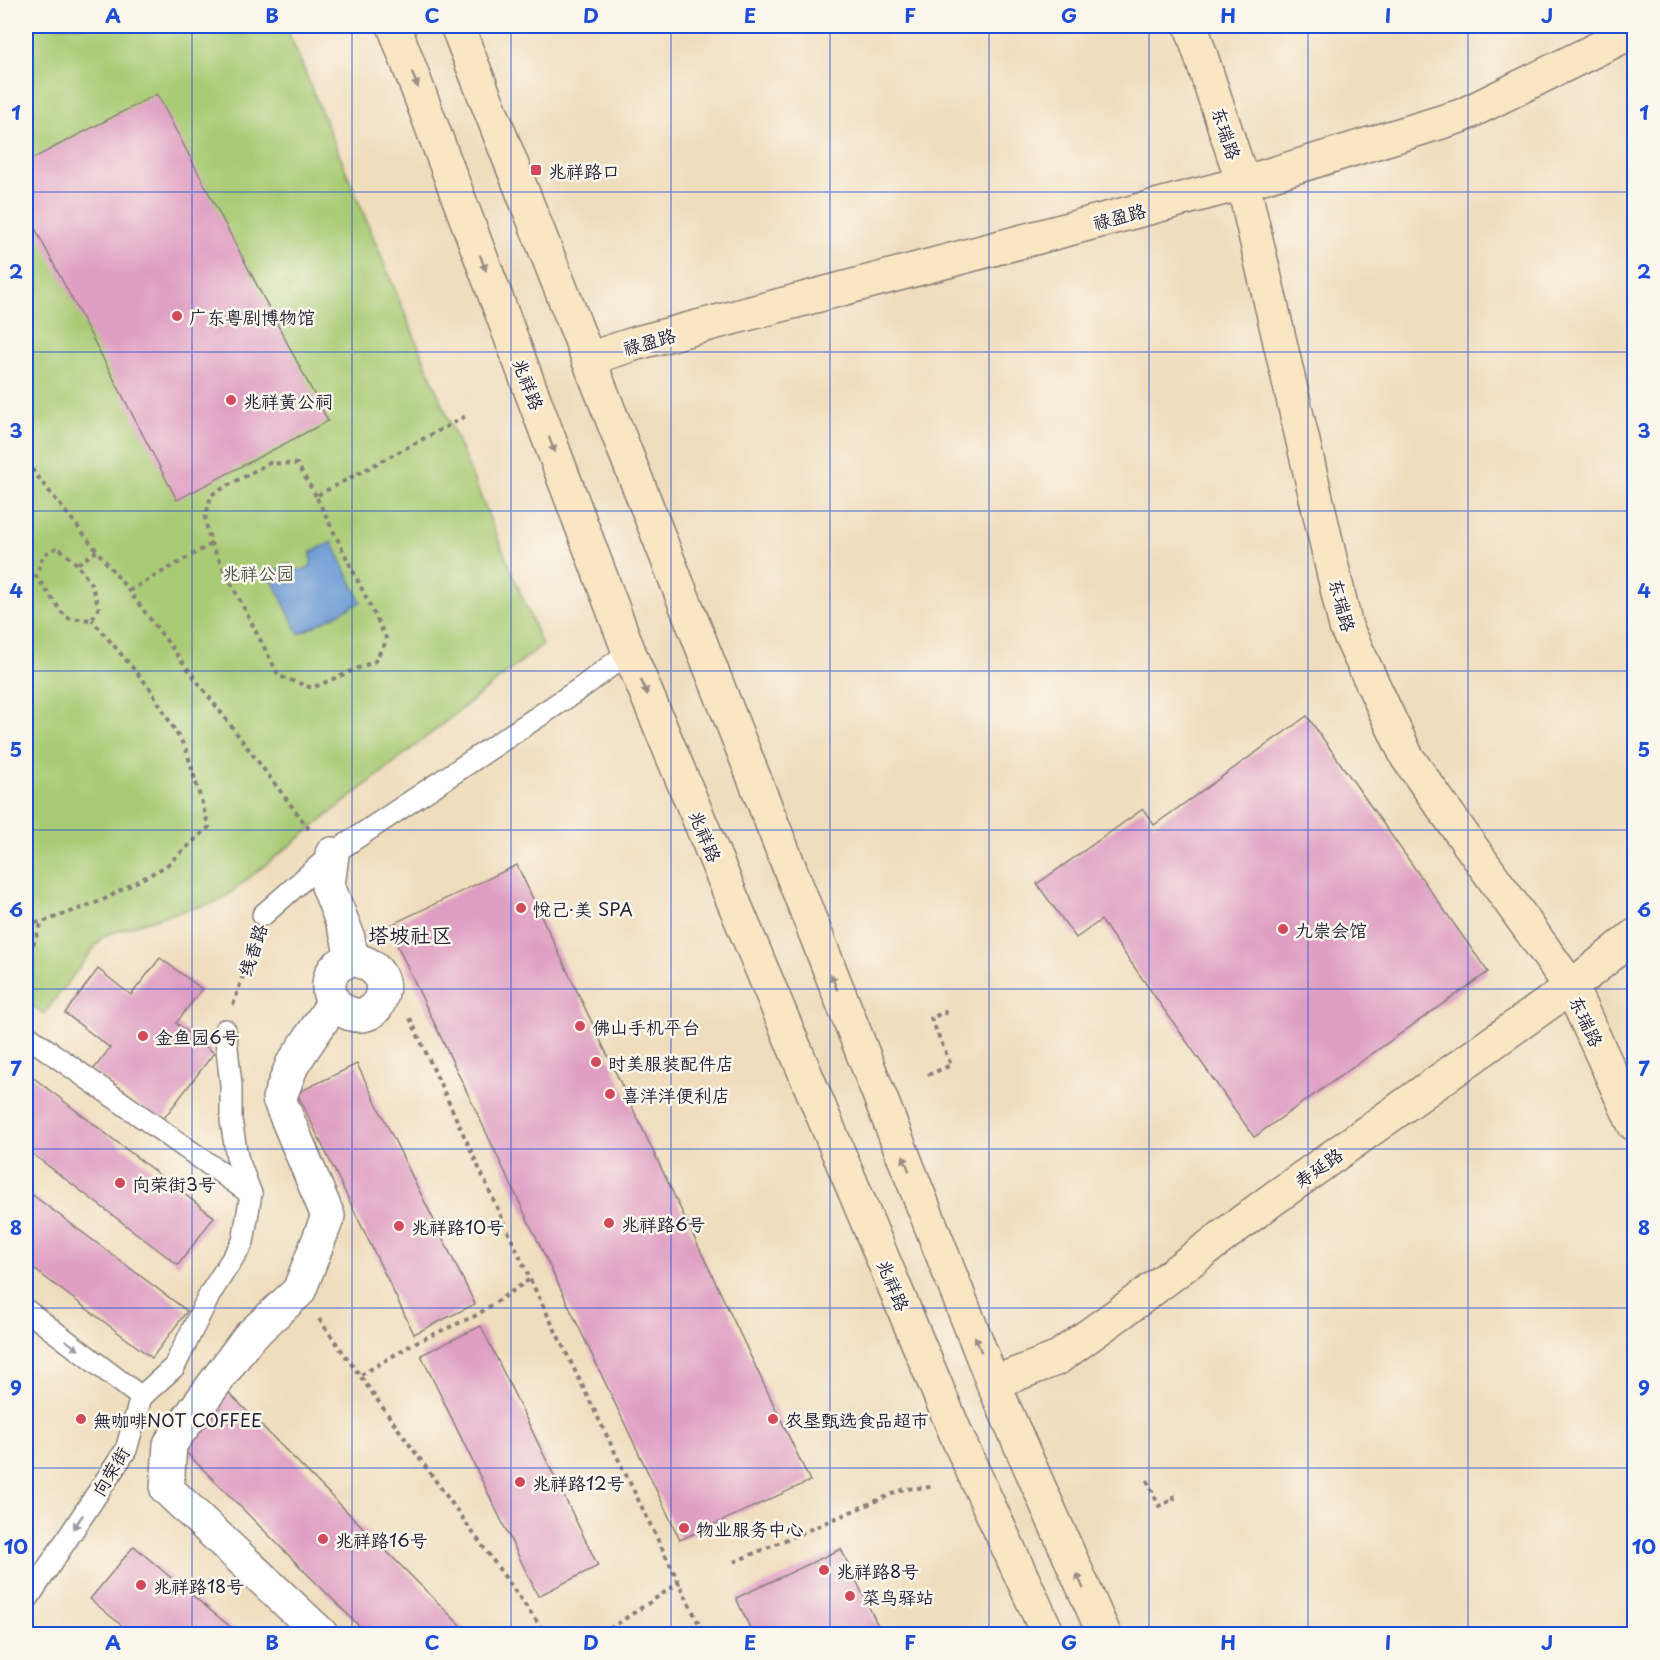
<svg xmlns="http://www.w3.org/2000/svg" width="1660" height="1660" font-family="'Playpen Sans','LXGW WenKai TC',sans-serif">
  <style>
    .green { fill: #a9cb74; stroke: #667658; stroke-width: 1.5 }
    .water { fill: #6d9bd5; stroke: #485e88; stroke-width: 1.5 }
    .building { fill: #df9ec2 }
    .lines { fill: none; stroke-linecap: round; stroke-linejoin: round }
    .lane-casing { stroke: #89807c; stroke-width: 24 }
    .street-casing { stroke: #89807c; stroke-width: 36 }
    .secondary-casing { stroke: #89807c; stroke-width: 36 }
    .path { stroke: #89807c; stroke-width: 4; stroke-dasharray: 4.5 4.5; stroke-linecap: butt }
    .lane { stroke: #fff; stroke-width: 21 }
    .street { stroke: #fff; stroke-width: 33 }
    .secondary { stroke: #fbe6c4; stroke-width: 33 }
    .oneway { fill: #998e86 }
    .oneway2 { fill: #9c9ca7 }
    .grid { fill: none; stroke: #1d4ed8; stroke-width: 1.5; stroke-opacity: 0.55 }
    .poi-dot { fill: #d1495b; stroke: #fbf7ec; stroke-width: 2 }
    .labels { text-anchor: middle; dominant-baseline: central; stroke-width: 5; stroke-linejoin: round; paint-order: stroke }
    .street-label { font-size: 18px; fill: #22223b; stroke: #fbf7ec }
    .poi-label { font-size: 18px; fill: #22223b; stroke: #fbf7ec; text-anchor: start }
    .park-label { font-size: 18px; fill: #4a554c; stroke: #fbf7ec }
    .quarter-label { font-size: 21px; fill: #22223b; stroke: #fbf7ec }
    .neatline { fill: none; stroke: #1d4ed8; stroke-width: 2 }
    .grid-label { font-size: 20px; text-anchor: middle; font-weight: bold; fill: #1d4ed8 }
  </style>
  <rect width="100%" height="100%" fill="#fbf7ec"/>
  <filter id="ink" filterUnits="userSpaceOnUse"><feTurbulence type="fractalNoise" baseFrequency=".0167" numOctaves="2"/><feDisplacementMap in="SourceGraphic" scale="12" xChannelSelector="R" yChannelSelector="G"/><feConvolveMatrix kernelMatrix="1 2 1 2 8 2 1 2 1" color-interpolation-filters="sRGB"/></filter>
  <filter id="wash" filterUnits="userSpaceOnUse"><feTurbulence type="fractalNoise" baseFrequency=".008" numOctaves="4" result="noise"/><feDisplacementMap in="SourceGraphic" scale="24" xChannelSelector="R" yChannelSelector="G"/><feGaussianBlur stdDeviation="1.35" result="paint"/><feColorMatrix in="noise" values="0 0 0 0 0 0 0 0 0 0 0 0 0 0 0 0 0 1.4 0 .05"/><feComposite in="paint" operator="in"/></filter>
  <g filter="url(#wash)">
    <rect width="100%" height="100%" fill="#f0ddbd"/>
    <polygon class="green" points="26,26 286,26 542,645 220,901 164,916 103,936 44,1014 26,1001"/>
    <path class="water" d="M332,542L361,602L299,634L269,574L288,564C296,572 303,572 311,565V552Z"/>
    <g id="blocks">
      <g class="building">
        <polygon points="157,94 328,421 177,500 26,211 26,162"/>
        <polygon points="1307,716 1488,972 1254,1137 1101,920 1076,938 1037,884 1143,809 1154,825"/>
        <polygon points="517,865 810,1481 680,1540 388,926"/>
        <polygon points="160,958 202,989 176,1023 214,1053 161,1122 93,1070 110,1048 65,1013 98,969 131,995"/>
        <polygon points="357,1064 475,1304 414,1334 297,1093"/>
        <polygon points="26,1072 214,1217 178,1265 26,1149"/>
        <polygon points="26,1190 187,1311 152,1358 26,1263"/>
        <polygon points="481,1326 598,1566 538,1596 421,1355"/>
        <polygon points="228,1392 469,1634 367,1634 177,1443"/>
        <polygon points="134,1546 163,1571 239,1634 132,1634 90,1599"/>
        <polygon points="841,1549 882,1634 753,1634 736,1598"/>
      </g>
    </g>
  </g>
  <g filter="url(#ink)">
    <use href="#blocks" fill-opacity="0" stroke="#89807c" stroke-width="1.5"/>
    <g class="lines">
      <g class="lane-casing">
        <g id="lane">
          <polyline points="263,915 332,854 581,688 629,652"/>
          <polyline points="26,1035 251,1194"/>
          <polyline points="26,1310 141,1397"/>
          <polyline points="141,1397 174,1367 211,1292 243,1242 251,1194 237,1157 231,1120 231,1085 225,1030"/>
          <polyline points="26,1601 126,1450 141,1397"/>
        </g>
      </g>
      <g class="street-casing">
        <g id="street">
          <path d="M332,854L328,886L347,934L352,959C339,964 330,969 329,984C326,1012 368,1028 379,1002C390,978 374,963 352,959"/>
          <polyline points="321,1634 167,1489 170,1444 248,1338 299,1291 328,1216 279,1099 292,1065 333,1004"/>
        </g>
      </g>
      <g class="secondary-casing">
        <g id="secondary">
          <polyline points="394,26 629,652 959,1441 1048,1634"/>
          <polyline points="457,26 993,1383 1104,1634"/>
          <polyline points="1191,26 1243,183 1346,627 1407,757 1571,987 1634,1124"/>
          <polyline points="588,359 637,343 1243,183 1461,116 1634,31"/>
          <polyline points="993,1383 1056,1359 1130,1306 1273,1199 1571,987 1634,936"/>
        </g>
      </g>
      <g class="path">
        <polyline points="26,462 129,591 309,829"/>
        <polyline points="316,496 297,464 269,463 211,495 205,520 211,544 279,676 312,688 375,661 387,640 316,496 466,416"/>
        <polyline points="77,564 58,547 43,555 36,576 66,618 92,620 99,607 91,584 77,564 97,551"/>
        <polyline points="129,591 211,544"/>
        <polyline points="26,923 42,922 101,901 166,866 209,827 186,749 149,687 92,620"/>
        <polyline points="26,962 42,922"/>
        <polyline points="233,1005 255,941"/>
        <polyline points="410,1018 530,1279 704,1634"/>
        <polyline points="928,1075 951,1065 931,1018 945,1012 946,1017"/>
        <polyline points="319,1319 546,1634"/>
        <polyline points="361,1375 416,1342 477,1315 530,1279"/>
        <polyline points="1147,1480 1159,1506 1174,1499 1171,1491"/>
        <polyline points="734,1562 904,1489 931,1487"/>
        <polyline points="602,1634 680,1582"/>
      </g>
      <use href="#lane" class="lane"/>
      <use href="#street" class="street"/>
      <use href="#secondary" class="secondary"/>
    </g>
    <defs><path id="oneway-solid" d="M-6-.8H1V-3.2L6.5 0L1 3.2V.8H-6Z" transform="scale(1.5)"/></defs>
    <g class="oneway">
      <use href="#oneway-solid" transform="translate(415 80) rotate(69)"/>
      <use href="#oneway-solid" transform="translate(483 263) rotate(69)"/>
      <use href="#oneway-solid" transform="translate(552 445) rotate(69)"/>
      <use href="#oneway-solid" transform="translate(644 687) rotate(67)"/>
      <use href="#oneway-solid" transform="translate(834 982) rotate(-112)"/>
      <use href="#oneway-solid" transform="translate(906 1163) rotate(-112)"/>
      <use href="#oneway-solid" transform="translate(978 1344) rotate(-112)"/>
      <use href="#oneway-solid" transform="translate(1080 1581) rotate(-114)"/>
    </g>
    <g class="oneway2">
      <use href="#oneway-solid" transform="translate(72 1345) rotate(37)"/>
      <use href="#oneway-solid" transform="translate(78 1522) rotate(124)"/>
    </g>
  </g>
  <path class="grid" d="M192,26V1634M352,26V1634M511,26V1634M671,26V1634M830,26V1634M989,26V1634M1149,26V1634M1308,26V1634M1468,26V1634M26,192H1634M26,352H1634M26,511H1634M26,671H1634M26,830H1634M26,989H1634M26,1149H1634M26,1308H1634M26,1468H1634"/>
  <g class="poi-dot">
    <rect x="530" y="164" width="12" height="12" rx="3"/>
    <circle cx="177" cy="316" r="6"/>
    <circle cx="231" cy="400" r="6"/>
    <circle cx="521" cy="908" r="6"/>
    <circle cx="1283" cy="929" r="6"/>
    <circle cx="580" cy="1026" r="6"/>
    <circle cx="143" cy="1036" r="6"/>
    <circle cx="596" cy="1062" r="6"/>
    <circle cx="610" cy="1094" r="6"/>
    <circle cx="120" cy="1183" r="6"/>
    <circle cx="609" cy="1223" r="6"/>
    <circle cx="399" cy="1226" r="6"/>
    <circle cx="81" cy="1419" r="6"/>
    <circle cx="773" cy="1419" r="6"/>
    <circle cx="520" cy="1482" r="6"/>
    <circle cx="684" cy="1528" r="6"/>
    <circle cx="323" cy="1539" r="6"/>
    <circle cx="824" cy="1570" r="6"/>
    <circle cx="141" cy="1585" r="6"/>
    <circle cx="850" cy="1596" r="6"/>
  </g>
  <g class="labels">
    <g class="street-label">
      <text transform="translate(1227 133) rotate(72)">东瑞路</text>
      <text transform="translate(1119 216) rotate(-15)">禄盈路</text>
      <text transform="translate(649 341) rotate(-16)">禄盈路</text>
      <text transform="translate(529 384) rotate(69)">兆祥路</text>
      <text transform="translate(1343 605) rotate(75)">东瑞路</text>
      <text transform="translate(706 836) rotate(67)">兆祥路</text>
      <text transform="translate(252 950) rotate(-72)">线香路</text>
      <text transform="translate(1587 1021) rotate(65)">东瑞路</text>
      <text transform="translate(1318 1167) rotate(-35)">寿延路</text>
      <text transform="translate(894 1285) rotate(67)">兆祥路</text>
      <text transform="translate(110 1471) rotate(-59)">向荣街</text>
    </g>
    <g class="poi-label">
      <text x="548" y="170">兆祥路口</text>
      <text x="189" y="316">广东粤剧博物馆</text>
      <text x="243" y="400">兆祥黄公祠</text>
      <text x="533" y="908">悦己·美 SPA</text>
      <text x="1295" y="929">九崇会馆</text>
      <text x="592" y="1026">佛山手机平台</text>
      <text x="155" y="1036">金鱼园6号</text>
      <text x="608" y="1062">时美服装配件店</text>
      <text x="622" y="1094">喜洋洋便利店</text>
      <text x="132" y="1183">向荣街3号</text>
      <text x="621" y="1223">兆祥路6号</text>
      <text x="411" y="1226">兆祥路10号</text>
      <text x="93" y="1419">無咖啡NOT COFFEE</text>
      <text x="785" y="1419">农垦甄选食品超市</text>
      <text x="532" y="1482">兆祥路12号</text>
      <text x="696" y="1528">物业服务中心</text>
      <text x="335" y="1539">兆祥路16号</text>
      <text x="836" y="1570">兆祥路8号</text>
      <text x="153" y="1585">兆祥路18号</text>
      <text x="862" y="1596">菜鸟驿站</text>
    </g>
    <g class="park-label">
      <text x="258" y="572">兆祥公园</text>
    </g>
    <g class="quarter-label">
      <text x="410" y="934">塔坡社区</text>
    </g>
  </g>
  <rect width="1660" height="1660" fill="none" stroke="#fbf7ec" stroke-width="66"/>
  <rect x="33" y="33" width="1594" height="1594" class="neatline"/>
  <g class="grid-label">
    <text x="113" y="23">A</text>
    <text x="272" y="23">B</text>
    <text x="432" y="23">C</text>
    <text x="591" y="23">D</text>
    <text x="750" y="23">E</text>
    <text x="910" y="23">F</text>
    <text x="1069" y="23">G</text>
    <text x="1228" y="23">H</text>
    <text x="1388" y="23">I</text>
    <text x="1547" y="23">J</text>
    <text x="16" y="120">1</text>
    <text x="1644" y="120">1</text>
    <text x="16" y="279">2</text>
    <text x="1644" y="279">2</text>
    <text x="16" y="438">3</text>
    <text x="1644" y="438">3</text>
    <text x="16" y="598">4</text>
    <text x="1644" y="598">4</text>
    <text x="16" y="757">5</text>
    <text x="1644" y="757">5</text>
    <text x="16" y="917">6</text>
    <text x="1644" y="917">6</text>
    <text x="16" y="1076">7</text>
    <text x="1644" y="1076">7</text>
    <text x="16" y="1235">8</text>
    <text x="1644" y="1235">8</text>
    <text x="16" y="1395">9</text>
    <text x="1644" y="1395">9</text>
    <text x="16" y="1554">10</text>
    <text x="1644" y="1554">10</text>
    <text x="113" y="1650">A</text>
    <text x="272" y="1650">B</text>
    <text x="432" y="1650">C</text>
    <text x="591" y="1650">D</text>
    <text x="750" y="1650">E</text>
    <text x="910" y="1650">F</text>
    <text x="1069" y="1650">G</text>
    <text x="1228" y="1650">H</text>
    <text x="1388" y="1650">I</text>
    <text x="1547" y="1650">J</text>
  </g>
</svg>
